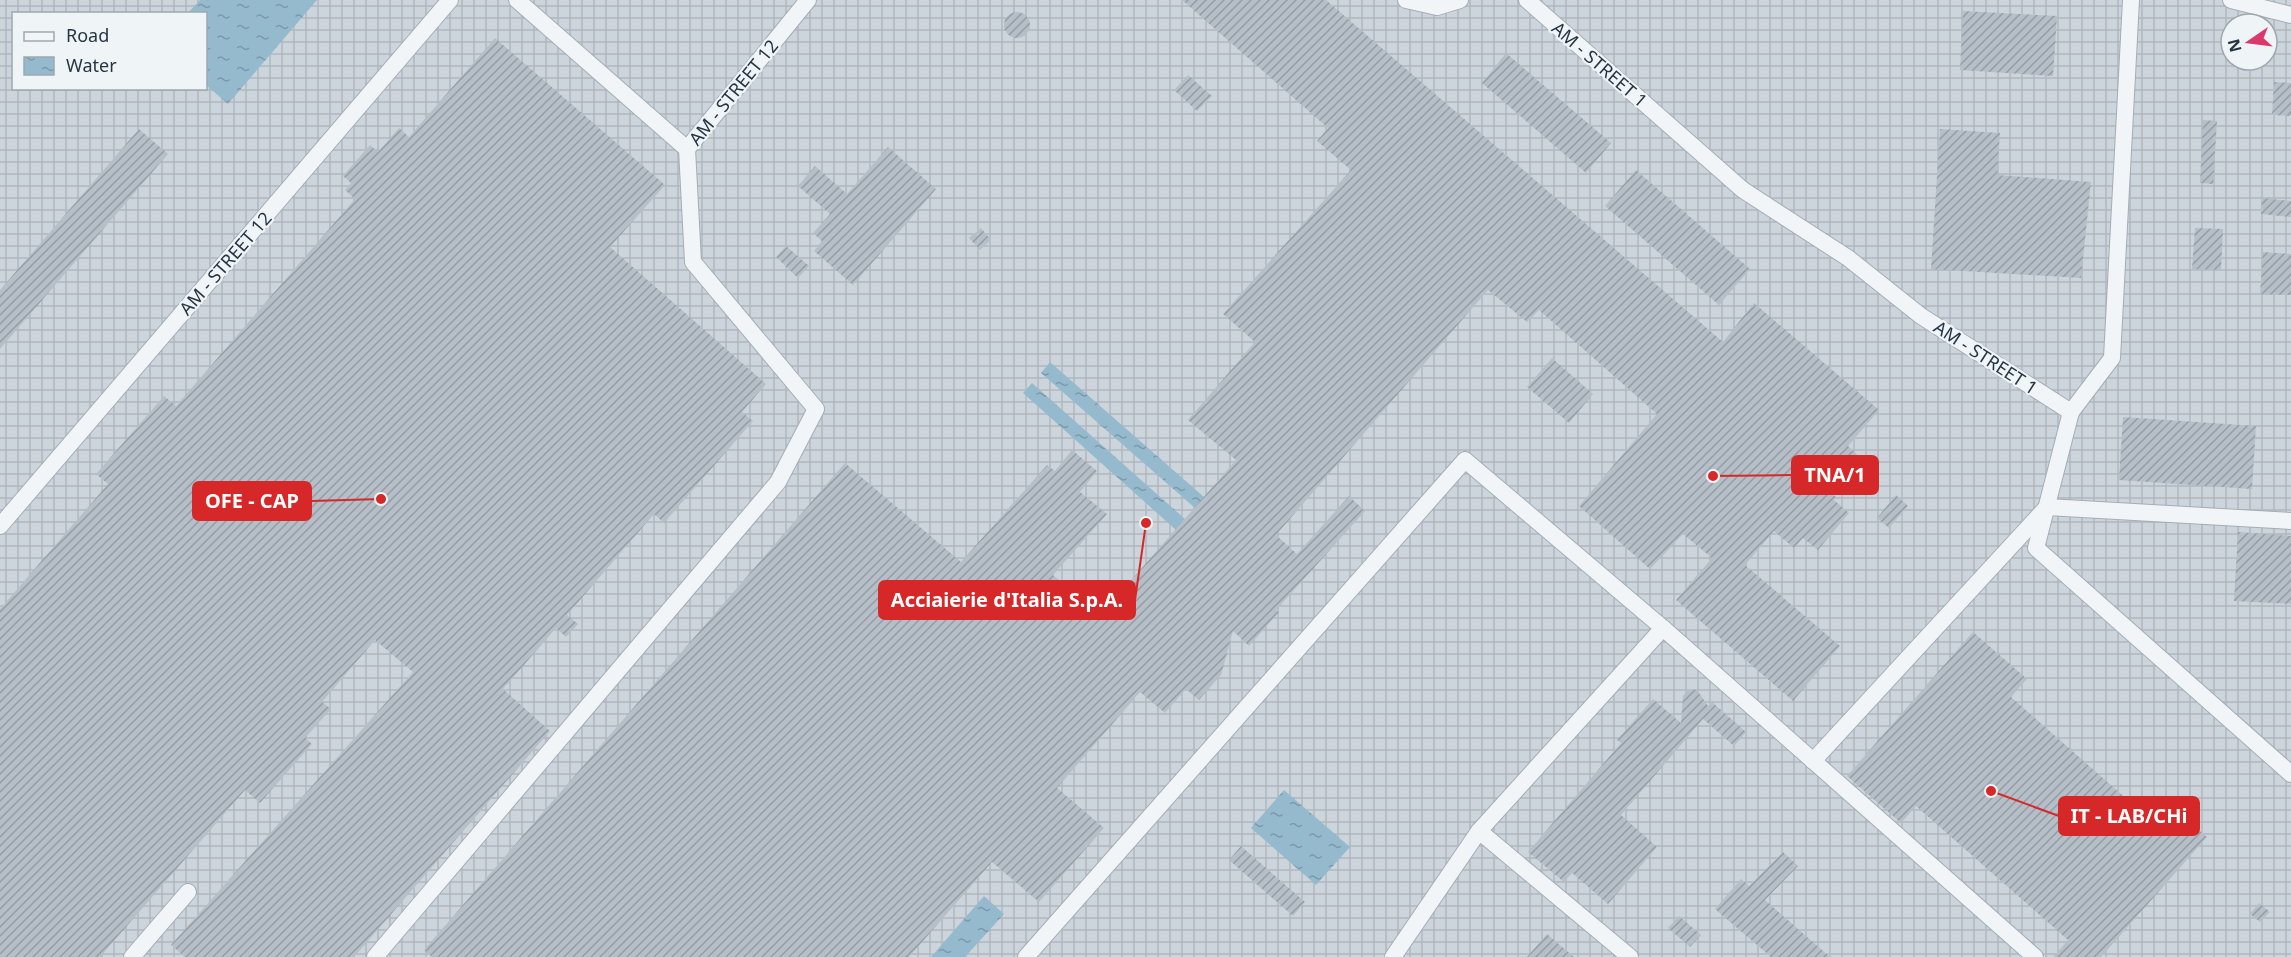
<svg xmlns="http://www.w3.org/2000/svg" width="2291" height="957" font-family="'Noto Sans',sans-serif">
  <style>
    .industrial { fill: url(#industrial-grid); fill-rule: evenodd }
    .water { fill: url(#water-ripples) }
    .building { fill: url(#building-hatch) }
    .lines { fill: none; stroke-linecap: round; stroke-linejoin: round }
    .minor-casing { stroke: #a4adb5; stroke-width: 18 }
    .minor { stroke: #f2f5f8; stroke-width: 16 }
    .labels { text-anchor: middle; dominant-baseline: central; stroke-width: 4.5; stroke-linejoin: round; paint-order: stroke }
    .street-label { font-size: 18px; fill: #263543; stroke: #eff4f7 }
    .leader { fill: none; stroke: #d62828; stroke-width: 2 }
    .callout-dot { fill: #d62828; stroke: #eff4f7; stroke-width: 2 }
    .callout { fill: #d62828; stroke: #d62828; stroke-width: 2 }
    .callout-label { font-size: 20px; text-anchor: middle; font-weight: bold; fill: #fff }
  </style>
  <defs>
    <pattern id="industrial-grid" width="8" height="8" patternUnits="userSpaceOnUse" patternTransform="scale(1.5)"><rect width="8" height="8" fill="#cdd5dc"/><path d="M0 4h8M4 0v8" fill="none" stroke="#b0b7be"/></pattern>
    <pattern id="water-ripples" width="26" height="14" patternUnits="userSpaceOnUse" patternTransform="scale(1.5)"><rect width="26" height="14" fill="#96bacd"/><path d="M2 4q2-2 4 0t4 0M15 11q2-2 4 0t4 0" fill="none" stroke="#7a98a8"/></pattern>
    <pattern id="building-hatch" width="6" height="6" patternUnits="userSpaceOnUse" patternTransform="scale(1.5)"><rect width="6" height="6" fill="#b6bfc8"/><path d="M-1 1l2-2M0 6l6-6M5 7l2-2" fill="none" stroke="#949ca4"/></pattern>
  </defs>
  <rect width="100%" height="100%" fill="#dfe5ea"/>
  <path class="industrial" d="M0,0H2291V957H0ZM14,14H206V88H14ZM2231,24H2267V60H2231Z"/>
  <g class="water">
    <polygon points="200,0 317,0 228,104 206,85 206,14 188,13"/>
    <polygon points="1050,362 1204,497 1195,508 1041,373"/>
    <polygon points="1032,383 1185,519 1176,530 1023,393"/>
    <polygon points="1284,790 1350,847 1316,885 1251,828"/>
    <polygon points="984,896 1004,914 965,957 931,957"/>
  </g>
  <g class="building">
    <polygon points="1182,0 1326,0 1723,342 1754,303 1879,410 1848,446 1866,463 1857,474 1838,457 1817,482 1836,497 1834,500 1849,513 1818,550 1803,538 1794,548 1774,531 1745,565 1840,646 1793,701 1676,600 1712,558 1683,534 1650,569 1579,506 1657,414 1539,310 1527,322 1488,290 1276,535 1297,554 1349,496 1365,511 1276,610 1279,612 1249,646 1233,631 1221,675 1199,700 1186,689 1165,713 1140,692 1057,788 1104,828 1039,902 992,862 909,957 432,957 424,950 845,463 961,562 1047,465 1055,471 1072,450 1097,471 1080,492 1107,514 1053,575 1100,616 1236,460 1188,420 1255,342 1223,314 1351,170 1317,141 1328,128"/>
    <polygon points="1963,11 2057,16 2053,76 1960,70"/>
    <circle cx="1017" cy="25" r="13"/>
    <polygon points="495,38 665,185 610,247 766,384 742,412 753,421 664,523 654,514 567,615 578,624 566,637 556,628 503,689 550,731 354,957 185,957 171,945 413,672 375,640 322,702 331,709 305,738 312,744 260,803 245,790 100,957 0,957 0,609 108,484 96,474 164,396 176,406 355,199 345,190 351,183 343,176 370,145 378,152 399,128 409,137"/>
    <polygon points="1506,53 1611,143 1586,173 1482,83"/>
    <polygon points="1188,75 1212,96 1197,111 1174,90"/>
    <polygon points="2274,82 2291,83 2291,116 2272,115"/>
    <polygon points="2203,120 2217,121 2213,184 2200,183"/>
    <polygon points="139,129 168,154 0,349 0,290"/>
    <polygon points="1940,129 2000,133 1997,175 2091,182 2081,278 1931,269"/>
    <polygon points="888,147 936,189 853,285 814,251 822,241 813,233 830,214 798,186 815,166 847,194"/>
    <polygon points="1636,170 1750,269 1719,305 1605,206"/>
    <polygon points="2262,198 2291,201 2291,217 2261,214"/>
    <polygon points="981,228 991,240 980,250 969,238"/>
    <polygon points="2195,228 2223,229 2221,270 2192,269"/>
    <polygon points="786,246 809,266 798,278 776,257"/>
    <polygon points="2263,252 2291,254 2291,295 2260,294"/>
    <polygon points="1552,358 1593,394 1569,423 1527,387"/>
    <polygon points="2123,417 2256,426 2252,489 2119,480"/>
    <polygon points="1896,495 1908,506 1889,528 1877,518"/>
    <polygon points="2238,532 2291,536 2291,604 2234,601"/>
    <polygon points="1973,632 2027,679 2011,697 2163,831 2179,813 2207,837 2101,957 2053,957 2068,940 1916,806 1901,823 1847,776"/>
    <polygon points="1689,689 1697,690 1708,706 1712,702 1746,732 1734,746 1703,719 1621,815 1657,847 1608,904 1572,873 1564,882 1528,852 1621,743 1617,740 1653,699 1681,723 1683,696"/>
    <polygon points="1241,846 1305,902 1293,916 1229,860"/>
    <polygon points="1783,852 1798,866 1765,900 1830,957 1771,957 1715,909 1741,879 1749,886"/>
    <polygon points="2259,903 2270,912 2260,922 2250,914"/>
    <polygon points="1679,916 1701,935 1690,947 1668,928"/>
    <polygon points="1547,934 1574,957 1527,957"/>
  </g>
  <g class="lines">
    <g class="minor-casing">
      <g id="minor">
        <polyline points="517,0 687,149 808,0"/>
        <polyline points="1406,0 1437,7 1460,0"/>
        <polyline points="1527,0 1743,190 1848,258 1921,316 2071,412 2036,548 2291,774"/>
        <polyline points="2231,0 2291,15"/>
        <polyline points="2071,412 2112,358 2131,0"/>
        <polyline points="0,526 450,0"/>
        <polyline points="1813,761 2047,507 2291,521"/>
        <polyline points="132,957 188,892"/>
        <polyline points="375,957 778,482 816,409 693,262 687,149"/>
        <polyline points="1026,957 1465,460 1663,628"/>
        <polyline points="1393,957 1479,831"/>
        <polyline points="1630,957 1479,831 1663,628 2035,957"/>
      </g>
    </g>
    <use href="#minor" class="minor"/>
  </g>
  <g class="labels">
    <g class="street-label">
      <text transform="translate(1600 64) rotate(41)">AM - STREET 1</text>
      <text transform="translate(733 92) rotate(-51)">AM - STREET 12</text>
      <text transform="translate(225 263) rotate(-49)">AM - STREET 12</text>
      <text transform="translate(1986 357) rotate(33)">AM - STREET 1</text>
    </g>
  </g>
  <path class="leader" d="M1713 476L1792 475M381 499L311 501M1146 523L1135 600M1991 791L2059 816"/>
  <g class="callout-dot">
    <circle cx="1713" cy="476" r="6"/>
    <circle cx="381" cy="499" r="6"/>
    <circle cx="1146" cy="523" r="6"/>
    <circle cx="1991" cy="791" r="6"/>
  </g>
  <g class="callout">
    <rect x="1792" y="456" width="86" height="38" rx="6"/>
    <rect x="193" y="482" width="118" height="38" rx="6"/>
    <rect x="879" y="581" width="256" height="38" rx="6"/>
    <rect x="2059" y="797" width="140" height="38" rx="6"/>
  </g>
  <g class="callout-label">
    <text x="1835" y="482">TNA/1</text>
    <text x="252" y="508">OFE - CAP</text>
    <text x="1007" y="607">Acciaierie d'Italia S.p.A.</text>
    <text x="2129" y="823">IT - LAB/CHi</text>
  </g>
  <rect x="12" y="12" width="195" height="78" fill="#eff4f7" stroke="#9fa8af" stroke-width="1.5"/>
  <rect x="24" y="32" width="30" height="9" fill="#f2f5f8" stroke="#9fa8af" stroke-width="1.5"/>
  <text x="66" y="42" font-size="18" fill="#263543">Road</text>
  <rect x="24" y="57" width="30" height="18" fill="url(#water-ripples)" stroke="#9fa8af" stroke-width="1.5"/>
  <text x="66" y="72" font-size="18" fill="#263543">Water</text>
  <g transform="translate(2249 42) rotate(256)"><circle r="28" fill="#eff4f7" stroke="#9fa8af" stroke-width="1.5"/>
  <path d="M0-4.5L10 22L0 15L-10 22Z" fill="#db386b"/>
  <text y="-9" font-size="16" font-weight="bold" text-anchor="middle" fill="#263543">N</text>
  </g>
</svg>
